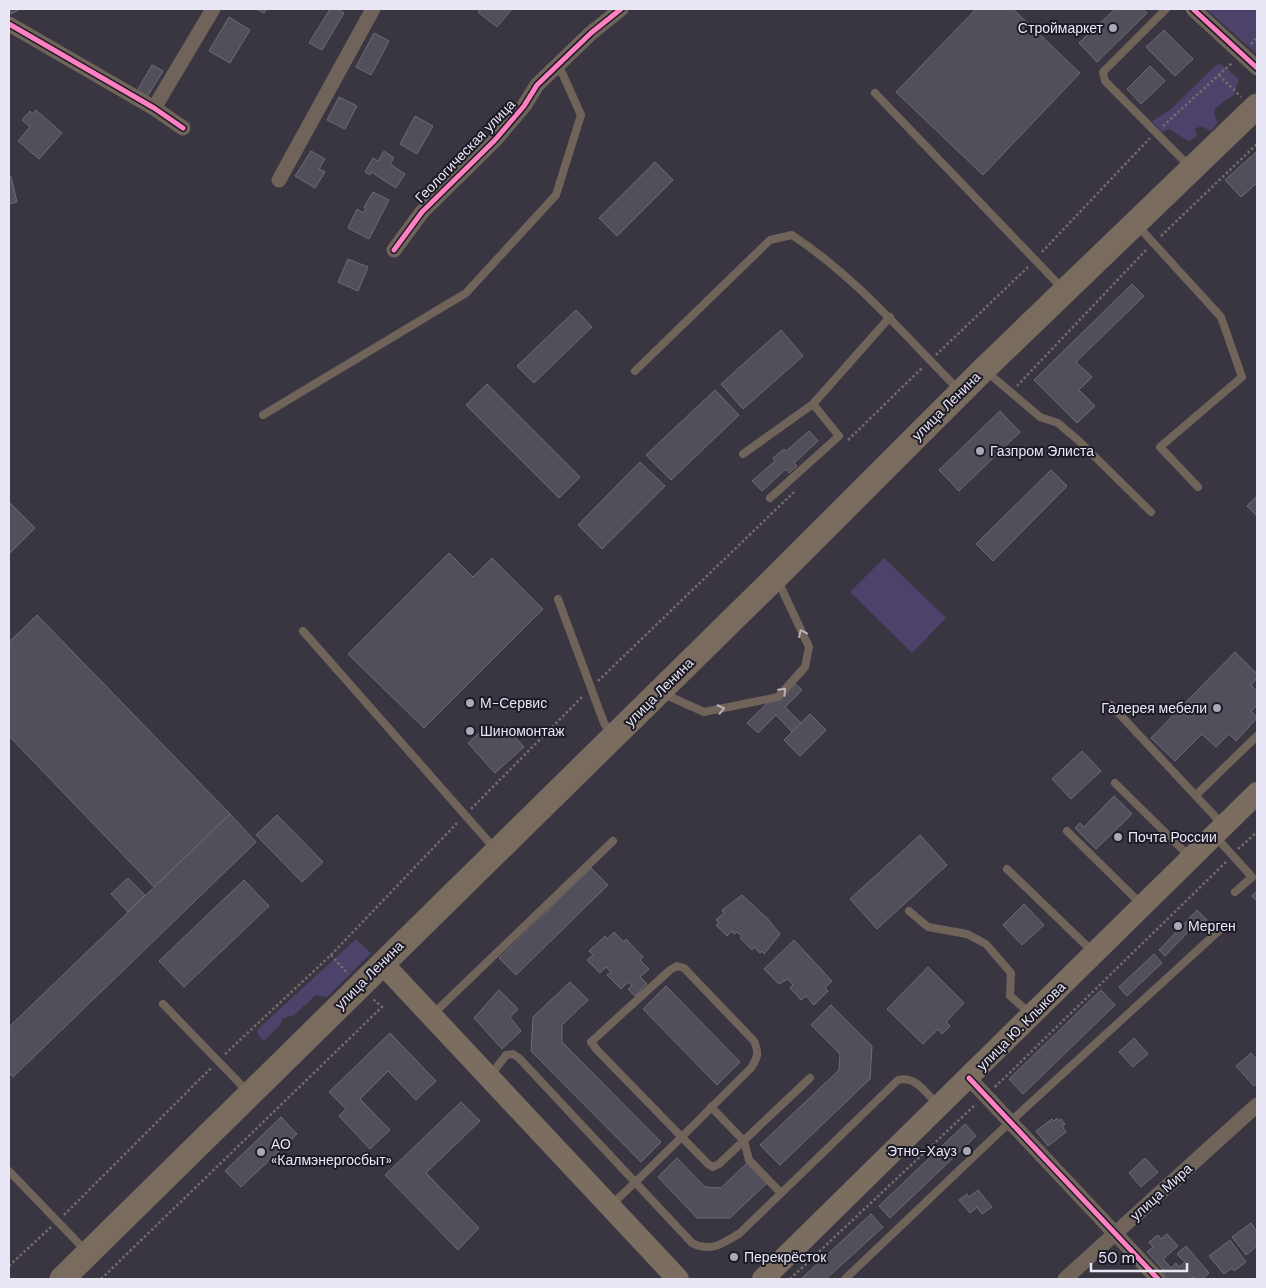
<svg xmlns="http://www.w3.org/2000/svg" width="1266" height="1288" font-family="'DM Sans',sans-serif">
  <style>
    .green { fill: #4d426a }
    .building { fill: #514f59; stroke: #6d6b76 }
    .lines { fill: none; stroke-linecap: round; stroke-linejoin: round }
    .path { stroke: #746c68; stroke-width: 2.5; stroke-dasharray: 2.5 2.5; stroke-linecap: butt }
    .service { stroke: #70645a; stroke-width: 8 }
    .minor { stroke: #70645a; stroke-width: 15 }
    .secondary { stroke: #7c6d61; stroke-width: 22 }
    .primary { stroke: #7a6b5f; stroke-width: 25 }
    .cycleway-casing { stroke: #1c1a25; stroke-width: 8 }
    .cycleway { stroke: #ff80c0; stroke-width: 5 }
    .oneway { stroke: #b9b2b8 }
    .poi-dot { fill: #aba8b7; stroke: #1c1a25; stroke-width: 2 }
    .labels { text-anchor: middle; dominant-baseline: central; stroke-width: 4; stroke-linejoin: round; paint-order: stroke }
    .poi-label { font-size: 14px; fill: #e9e6f6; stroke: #1c1a25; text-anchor: start }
    .street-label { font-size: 14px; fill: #e9e6f6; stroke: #1c1a25 }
  </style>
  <rect width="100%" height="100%" fill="#393642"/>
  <g class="green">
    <polygon points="1206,9 1257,9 1257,54"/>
    <polygon points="1221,64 1239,79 1234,95 1215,108 1214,114 1218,122 1211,131 1201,126 1195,129 1197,136 1189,141 1169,129 1162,132 1152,121 1170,110 1216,65"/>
    <polygon points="884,558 946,618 912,653 850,592"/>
    <polygon points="356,939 371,953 327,997 316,995 294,1015 282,1019 281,1024 264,1041 258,1035 257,1030"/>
  </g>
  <g class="building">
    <polygon points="9,9 20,9 11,14"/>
    <polygon points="256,9 267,9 264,13"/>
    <polygon points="330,9 337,9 344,13 322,50 309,43"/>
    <polygon points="480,9 512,9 497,27 478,12"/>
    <polygon points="976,9 1013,9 1080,73 983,175 896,92"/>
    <polygon points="1115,9 1142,9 1147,13 1097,62 1079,43"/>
    <polygon points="229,17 250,30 230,63 209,51"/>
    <polygon points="1164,30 1193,59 1175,76 1146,47"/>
    <polygon points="374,33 389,41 371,75 356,67"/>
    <polygon points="152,65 163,71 147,97 137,91"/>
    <polygon points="1150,66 1165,81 1141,104 1127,89"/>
    <polygon points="339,97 357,106 345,129 327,120"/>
    <polygon points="36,110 62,133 39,159 18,141 30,127 22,120 30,111 33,114"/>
    <polygon points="415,116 433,126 417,154 400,144"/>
    <polygon points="311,151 325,159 319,169 325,172 315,188 295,176"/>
    <polygon points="384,151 394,158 390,164 405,174 396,188 371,172 370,175 365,172 373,158 378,161"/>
    <polygon points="1256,152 1257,183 1241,197 1225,180"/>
    <polygon points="655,162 673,180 617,236 599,218"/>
    <polygon points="9,177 11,177 17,202 9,204"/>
    <polygon points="373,192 389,200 369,239 348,228 357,209 363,213 366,208 364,207"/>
    <polygon points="348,259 368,267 358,291 338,282"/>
    <polygon points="1132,284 1144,296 1076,362 1092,377 1079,390 1095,406 1077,423 1034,380"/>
    <polygon points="576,310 592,327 534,383 517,366"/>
    <polygon points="781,330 803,356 743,409 721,384"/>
    <polygon points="487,384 580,477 559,498 466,405"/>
    <polygon points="715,390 739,415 671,480 646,455"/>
    <polygon points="1000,411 1020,432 959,491 939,470"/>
    <polygon points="809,431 818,441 794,463 797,466 789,473 786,469 762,491 752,481 775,461 773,458 784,449 786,451"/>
    <polygon points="640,462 665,486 602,549 578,525"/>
    <polygon points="1051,470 1067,486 993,561 976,544"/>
    <polygon points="1257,496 1257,516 1247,506"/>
    <polygon points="9,502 35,528 9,554"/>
    <polygon points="449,553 473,577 492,558 543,609 424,728 348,654"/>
    <polygon points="37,615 230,814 154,887 9,736 9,642"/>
    <polygon points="1235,652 1257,674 1257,678 1251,685 1257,691 1257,705 1251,711 1257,718 1236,741 1229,734 1216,747 1202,734 1175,761 1151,738"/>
    <polygon points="791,680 802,690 785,707 801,723 792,732 776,715 758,733 747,723"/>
    <polygon points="810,714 826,730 800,756 784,740"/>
    <polygon points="487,726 496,735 505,726 524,747 495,773 468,743"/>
    <polygon points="1082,751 1101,771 1071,799 1052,779"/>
    <polygon points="1114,796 1132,814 1096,849 1075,828 1080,823 1084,827"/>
    <polygon points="230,814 256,842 13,1077 9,1073 9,1027"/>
    <polygon points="277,815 323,862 302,882 256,835"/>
    <polygon points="920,835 947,865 877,929 850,899"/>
    <polygon points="591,868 608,885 516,975 499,958"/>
    <polygon points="128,878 145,895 128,912 111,894"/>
    <polygon points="244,880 269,906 184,987 159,961"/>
    <polygon points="1257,891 1257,901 1252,896"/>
    <polygon points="742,895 767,918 780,934 764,954 762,951 760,953 754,947 752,950 740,938 742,936 737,932 734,934 732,931 727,936 716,925 719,923 716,920 724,913 722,910"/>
    <polygon points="1024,904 1044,925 1022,945 1003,925"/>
    <polygon points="1197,910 1207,920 1196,931 1192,928 1165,956 1159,950"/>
    <polygon points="614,932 624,942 626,939 643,957 640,960 649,969 640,977 647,984 635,996 628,989 632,986 628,982 621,989 607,975 611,972 606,967 600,973 587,960 593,955 589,951 605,936 607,939"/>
    <polygon points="794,940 832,981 825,988 828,991 814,1005 806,996 801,1000 790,988 793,985 788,979 779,984 764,969"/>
    <polygon points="1154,954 1162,963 1127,996 1119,987"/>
    <polygon points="928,967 964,1003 946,1022 950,1026 942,1034 938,1029 923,1044 887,1009"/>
    <polygon points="570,982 588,1000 562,1025 562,1042 661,1142 641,1162 531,1051 533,1017"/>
    <polygon points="666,986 740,1062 717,1085 643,1009"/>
    <polygon points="499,990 518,1009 510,1017 521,1031 502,1049 474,1018"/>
    <polygon points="1101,990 1115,1005 1023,1094 1009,1079"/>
    <polygon points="831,1005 872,1046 870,1079 780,1165 760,1145 839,1070 840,1054 811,1025"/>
    <polygon points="390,1033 436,1081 416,1100 388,1071 360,1099 390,1130 370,1149 339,1116 346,1109 329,1092"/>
    <polygon points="1134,1038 1148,1054 1133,1067 1119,1052"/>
    <polygon points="1251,1053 1257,1060 1257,1083 1254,1086 1236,1066"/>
    <polygon points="461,1102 480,1121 426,1173 479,1228 458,1250 385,1175"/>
    <polygon points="281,1117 297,1134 241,1187 225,1171"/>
    <polygon points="1057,1118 1059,1121 1061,1119 1065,1124 1062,1126 1066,1132 1048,1146 1036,1131 1052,1119 1054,1121"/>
    <polygon points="965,1124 976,1136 890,1218 879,1206"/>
    <polygon points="677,1158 705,1187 721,1188 747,1163 767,1183 730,1218 697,1218 658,1177"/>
    <polygon points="1145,1158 1158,1172 1141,1187 1129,1173"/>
    <polygon points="978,1190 992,1207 982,1214 977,1207 970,1213 959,1200 967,1194 969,1197"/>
    <polygon points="871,1214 883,1227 826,1279 801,1279"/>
    <polygon points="1251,1223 1257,1232 1257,1246 1246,1255 1232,1237"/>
    <polygon points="1167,1234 1178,1246 1163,1259 1171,1268 1176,1263 1179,1267 1185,1262 1177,1254 1186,1246 1209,1273 1202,1279 1195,1279 1193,1277 1191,1279 1165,1279 1161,1275 1165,1272 1147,1252 1153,1247 1149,1242 1158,1235 1161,1239"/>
    <polygon points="1230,1240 1246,1262 1234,1271 1232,1268 1224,1274 1209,1256"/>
  </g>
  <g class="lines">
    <g class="path">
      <polyline points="1251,44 1257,38"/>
      <polyline points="1219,75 1241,97"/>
      <polyline points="1163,126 1233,62"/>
      <polyline points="1161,236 1257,144"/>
      <polyline points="1042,252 1150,138"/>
      <polyline points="936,355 1028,267"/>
      <polyline points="1017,386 1146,250"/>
      <polyline points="848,440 923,367"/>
      <polyline points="598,681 794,492"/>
      <polyline points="471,809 583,696"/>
      <polyline points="1238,849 1257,832"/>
      <polyline points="331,955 348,974"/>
      <polyline points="225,1054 331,955 458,822"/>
      <polyline points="995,1087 1226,862"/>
      <polyline points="64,1215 212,1067"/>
      <polyline points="9,1266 51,1227"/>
      <polyline points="101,1279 382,1007 373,999"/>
      <polyline points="790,1279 976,1104"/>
    </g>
    <g class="service">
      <polyline points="1166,9 1103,72 1105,81 1189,166"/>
      <polyline points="875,93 1062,288"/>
      <polyline points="1137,225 1221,317 1242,377 1160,447 1198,487"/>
      <path d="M635,371L770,240L792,235C856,277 905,336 958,389"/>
      <polyline points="987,372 1040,417 1058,423 1079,441 1151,512"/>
      <polyline points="263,415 466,293 556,195 581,115 559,66"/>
      <polyline points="743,454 813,404 890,317"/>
      <polyline points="770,498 839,436 813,404"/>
      <polyline points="558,599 604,723 611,734"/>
      <polyline points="303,631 495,849"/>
      <polyline points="664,694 704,712 778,697 805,667 809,647 778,581"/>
      <polyline points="1111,705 1222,824"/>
      <polyline points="1115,783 1190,857"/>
      <polyline points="1196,795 1257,736"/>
      <polyline points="1067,831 1142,905"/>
      <polyline points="1216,837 1252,877 1235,892"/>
      <polyline points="1007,869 1092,951"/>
      <polyline points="909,911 928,927 967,934 986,944 1011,973 1010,996 1031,1014"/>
      <polyline points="163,1004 248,1092"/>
      <polyline points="432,1015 613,841"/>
      <path d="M490,1076L506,1055L513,1054L519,1058L692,1243C711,1253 724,1243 740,1233L898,1080C915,1075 926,1093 937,1104"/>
      <polyline points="711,1107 744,1141 749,1160 781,1193"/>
      <polyline points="9,1171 86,1251"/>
      <path d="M612,1204C660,1160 705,1113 751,1068C758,1057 759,1053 754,1041L684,968L677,966L670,970L591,1042L597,1050L708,1164L713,1167L719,1164L810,1078"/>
      <polyline points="845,1279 1010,1122 1224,926"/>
    </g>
    <g class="minor">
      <polyline points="1193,9 1257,68"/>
      <polyline points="9,24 154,108 183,128"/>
      <polyline points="154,108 213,9"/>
      <polyline points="279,180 373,9"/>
      <polyline points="394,250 422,212 495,140 524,106 537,85 591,33 621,9"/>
      <polyline points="969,1078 1158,1279"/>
      <polyline points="1065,1279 1257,1105"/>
    </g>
    <g class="secondary">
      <polyline points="382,963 678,1279"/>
      <polyline points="763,1279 1257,793"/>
    </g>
    <polyline class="primary" points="62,1279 776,577 984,369 1257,106"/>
    <g class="cycleway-casing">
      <g id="cycleway">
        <polyline points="1193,9 1257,68"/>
        <polyline points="9,24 154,108 183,128"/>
        <polyline points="394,250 422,212 495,140 524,106 537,85 591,33 621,9"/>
        <polyline points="969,1078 1158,1279"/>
      </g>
    </g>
    <use href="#cycleway" class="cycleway"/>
  </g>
  <defs><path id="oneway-chevron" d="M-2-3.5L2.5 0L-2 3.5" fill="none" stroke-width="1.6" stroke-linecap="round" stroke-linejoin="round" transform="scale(1.25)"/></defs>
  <g class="oneway">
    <use href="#oneway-chevron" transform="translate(802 633) rotate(-115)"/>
    <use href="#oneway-chevron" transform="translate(783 691) rotate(-46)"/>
    <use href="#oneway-chevron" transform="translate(721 709) rotate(-12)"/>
  </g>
  <g class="poi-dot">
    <circle cx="1113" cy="28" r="5"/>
    <circle cx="980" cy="451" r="5"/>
    <circle cx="470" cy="703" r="5"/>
    <circle cx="1217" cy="708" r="5"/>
    <circle cx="470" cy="731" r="5"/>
    <circle cx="1118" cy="837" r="5"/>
    <circle cx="1178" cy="926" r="5"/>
    <circle cx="967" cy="1151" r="5"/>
    <circle cx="261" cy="1152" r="5"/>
    <circle cx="734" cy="1257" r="5"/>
  </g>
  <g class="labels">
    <g class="poi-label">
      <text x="1103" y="28" text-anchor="end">Строймаркет</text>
      <text x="990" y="451">Газпром Элиста</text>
      <text x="480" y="703">М-Сервис</text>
      <text x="1207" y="708" text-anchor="end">Галерея мебели</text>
      <text x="480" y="731">Шиномонтаж</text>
      <text x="1128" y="837">Почта России</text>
      <text x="1188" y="926">Мерген</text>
      <text x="271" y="1144">АО<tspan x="271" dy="16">«Калмэнергосбыт»</tspan></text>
      <text x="957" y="1151" text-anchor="end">Этно-Хауз</text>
      <text x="744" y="1257">Перекрёсток</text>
    </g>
    <g class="street-label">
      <text transform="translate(465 151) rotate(-46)">Геологическая улица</text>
      <text transform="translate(946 406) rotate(-45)">улица Ленина</text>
      <text transform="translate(659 692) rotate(-45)">улица Ленина</text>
      <text transform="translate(369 975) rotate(-45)">улица Ленина</text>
      <text transform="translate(1021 1026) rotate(-45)">улица Ю. Клыкова</text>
      <text transform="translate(1161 1192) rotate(-42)">улица Мира</text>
    </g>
  </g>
  <rect width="1266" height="1288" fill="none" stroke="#e9e6f6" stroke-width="20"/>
  <path d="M1091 1263v8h96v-8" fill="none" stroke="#e9e6f6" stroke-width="2.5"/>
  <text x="1098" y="1263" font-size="15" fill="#e9e6f6" stroke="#1c1a25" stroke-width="4" paint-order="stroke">50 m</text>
</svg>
